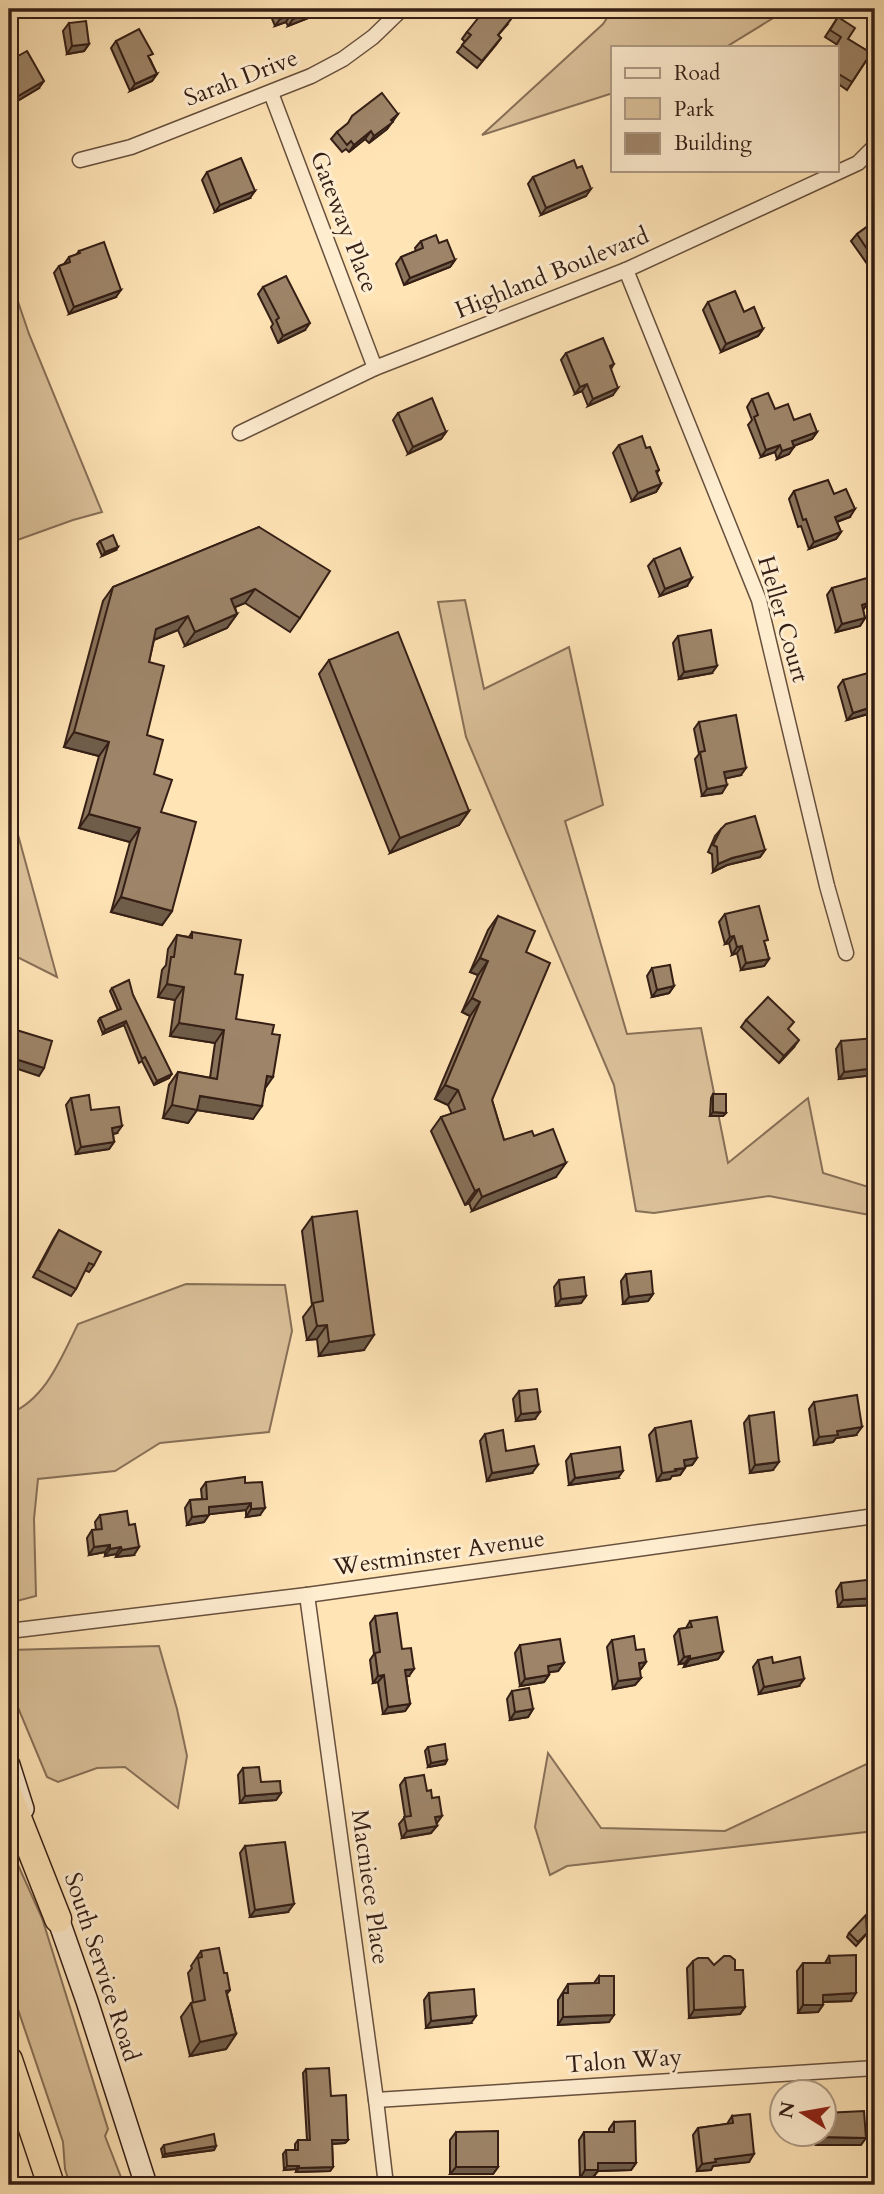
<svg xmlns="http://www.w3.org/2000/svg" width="884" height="2194" font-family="Cardo,serif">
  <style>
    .green { fill: #dcc29b; stroke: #887058; stroke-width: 2 }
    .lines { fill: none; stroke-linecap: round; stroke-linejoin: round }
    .street-casing { stroke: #67503d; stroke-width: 17 }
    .secondary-casing { stroke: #341e15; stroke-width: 24 }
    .highway-casing { stroke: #341e15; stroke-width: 29 }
    .street { stroke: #ffedd0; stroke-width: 14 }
    .secondary { stroke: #ffedd0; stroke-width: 21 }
    .highway { stroke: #ffe4b6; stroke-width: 26 }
    .wall { fill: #88725a; stroke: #341e15; stroke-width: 2 }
    .shaded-wall { fill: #6f5d4a; stroke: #341e15; stroke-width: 2 }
    .building { fill: #9e8569; stroke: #341e15; stroke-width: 2 }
    .labels { text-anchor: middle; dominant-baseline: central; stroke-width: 6; stroke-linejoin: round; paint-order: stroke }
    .street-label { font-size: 24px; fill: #341e15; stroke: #ffedd0 }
  </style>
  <rect width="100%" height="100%" fill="#ffe4b6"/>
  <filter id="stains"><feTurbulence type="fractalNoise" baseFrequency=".00286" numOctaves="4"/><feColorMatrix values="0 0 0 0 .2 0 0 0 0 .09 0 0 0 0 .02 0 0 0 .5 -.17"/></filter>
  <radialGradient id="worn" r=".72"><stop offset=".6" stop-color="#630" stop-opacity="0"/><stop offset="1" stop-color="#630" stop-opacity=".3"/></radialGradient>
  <g class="green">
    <polygon points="613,9 788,9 726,47 613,47 613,93 482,135 603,24"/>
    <polygon points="9,275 29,334 102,512 73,520 9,543"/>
    <polygon points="465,600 484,689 569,647 603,805 565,821 627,1034 701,1028 728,1163 808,1098 823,1173 875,1189 875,1216 769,1196 654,1213 636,1211 614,1085 466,737 438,602"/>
    <polygon points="9,802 57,977 9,953"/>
    <path d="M186,1284L285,1285L292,1331L269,1432L160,1443L115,1471L38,1479L34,1519L36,1596L9,1603V1414C46,1399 61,1358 78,1324Z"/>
    <polygon points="159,1646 177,1709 187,1756 178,1808 125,1767 97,1768 58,1782 47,1777 9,1686 9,1650"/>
    <polygon points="548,1753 601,1828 725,1831 875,1760 875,1831 567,1866 550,1875 535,1827"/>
    <polygon points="9,1845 42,1918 108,2129 105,2136 124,2185 70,2185 65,2169 63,2142 9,1983"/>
  </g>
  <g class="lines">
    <g class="street-casing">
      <g id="street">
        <polyline points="271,93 375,368"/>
        <polyline points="80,160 131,147 311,76 343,59 373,37 402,9"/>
        <polyline points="626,270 759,600 827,886 846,953"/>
        <polyline points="240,433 375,368 626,270 858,163 875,146"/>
        <polyline points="307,1595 376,2100 386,2185"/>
        <polyline points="9,1631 307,1595 875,1516"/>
        <polyline points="376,2100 875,2068"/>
      </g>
    </g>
    <g class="secondary-casing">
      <g id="secondary">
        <polyline points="9,1765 23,1809"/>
        <polyline points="54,1907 87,2001 146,2185"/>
      </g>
    </g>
    <g class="highway-casing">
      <g id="highway">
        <polyline points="9,1795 58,1919"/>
        <polyline points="9,2060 51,2185"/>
      </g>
    </g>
    <use href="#street" class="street"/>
    <use href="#secondary" class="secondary"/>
    <use href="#highway" class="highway"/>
  </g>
  <g class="wall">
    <polygon points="268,9 320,9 315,11 311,17 288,26 286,22 275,26"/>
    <polygon points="838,17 848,39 871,53 847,90 837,83 836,44 825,37"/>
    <polygon points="69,23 89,44 84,51 67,54 63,31"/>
    <polygon points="507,25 498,35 501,38 496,45 477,68 457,52 465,42 462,39 467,32"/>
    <polygon points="116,41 150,59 157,74 152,81 130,91 111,48"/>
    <polygon points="9,61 39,88 9,106"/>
    <polygon points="398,114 387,129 369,143 365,139 349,152 346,149 342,152 331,139 337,132"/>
    <polygon points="577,168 586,196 541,215 528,184 533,177"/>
    <polygon points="207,172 250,198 215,212 202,180"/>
    <polygon points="875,221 875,264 870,268 851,241 857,234"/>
    <polygon points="421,241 439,243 455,260 450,267 404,285 396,264 401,257 416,251 415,248"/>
    <polygon points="79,251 116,297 69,314 54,273 59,266 64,264 69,257 76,255"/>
    <polygon points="263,287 305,330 278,343 271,327 273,324 258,294"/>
    <polygon points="708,302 744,312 763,329 758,336 721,352 703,310"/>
    <polygon points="566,353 614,364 611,369 613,395 588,406 582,391 575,394 561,360"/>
    <polygon points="752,399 775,409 817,432 812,439 793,446 789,454 777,459 775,452 761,457 748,425 752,420 747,407"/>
    <polygon points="398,413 446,432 441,439 408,454 393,420"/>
    <polygon points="619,445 646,448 659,470 657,473 661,484 656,492 632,501 613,453"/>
    <polygon points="794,491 834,494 850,517 837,522 841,532 836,539 809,549 801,526 798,527 789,499"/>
    <polygon points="259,527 300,618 290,632 245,603 235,607 237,614 227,628 185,646 178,630 154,640 149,662 147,735 161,812 172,911 162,925 111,912 130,842 79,828 99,756 64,747 103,601 113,587"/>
    <polygon points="100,541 116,550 102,556 97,544"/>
    <polygon points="654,559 687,586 660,596 648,566"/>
    <polygon points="832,588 868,602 868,603 863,610 865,618 860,626 836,632 827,595"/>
    <polygon points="678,636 712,673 679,679 673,643"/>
    <polygon points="329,660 469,811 459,825 390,853 319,674"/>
    <polygon points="843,680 875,712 847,720 838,687"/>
    <polygon points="699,722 741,775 726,778 722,793 702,796 695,759 699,754 694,729"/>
    <polygon points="875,753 875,812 867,781 872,774 874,773 870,760"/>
    <polygon points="721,829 765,850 760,857 727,865 713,872 712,854 708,852 715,836"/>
    <polygon points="725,914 765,944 769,959 764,966 741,970 737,953 732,955 729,943 725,944 719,922"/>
    <polygon points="498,916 526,952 492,1100 504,1140 534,1136 556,1177 472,1211 469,1203 465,1205 431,1131 441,1117 452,1114 448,1105 435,1099 470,1016 462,1012 478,975 470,972 488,930"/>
    <polygon points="192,932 235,974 236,1019 265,1090 253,1119 197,1110 188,1123 163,1118 169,1085 178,1072 210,1078 215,1043 170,1036 175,1000 158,997 162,970 166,965 168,949 177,935 189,937"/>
    <polygon points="652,968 674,986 669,993 652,997 647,976"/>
    <polygon points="112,988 133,995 169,1078 154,1085 142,1061 139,1063 124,1025 103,1034 98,1021 100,1018 118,1010 110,991"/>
    <polygon points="746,1020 794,1047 779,1063 741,1027"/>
    <polygon points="841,1041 874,1075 839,1079 836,1049"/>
    <polygon points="713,1094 726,1113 723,1116 710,1116 711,1098"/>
    <polygon points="71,1098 91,1110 117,1133 113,1134 114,1142 109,1149 76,1154 66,1105"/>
    <polygon points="312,1217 364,1350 319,1356 317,1339 307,1340 303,1317 312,1305 302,1231"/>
    <polygon points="59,1230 94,1265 89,1272 85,1270 76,1289 71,1296 33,1277 54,1238"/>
    <polygon points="626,1274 653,1294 648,1301 623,1304 621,1281"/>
    <polygon points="559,1280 586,1296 581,1303 556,1306 554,1287"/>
    <polygon points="519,1391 535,1419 516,1421 513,1399"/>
    <polygon points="814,1402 856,1435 836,1438 833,1442 814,1445 809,1409"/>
    <polygon points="749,1416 773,1470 750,1473 744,1423"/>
    <polygon points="655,1428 697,1458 692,1465 684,1466 685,1468 680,1475 672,1476 670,1479 657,1481 649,1435"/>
    <polygon points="485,1434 506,1451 532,1473 487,1481 480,1441"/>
    <polygon points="571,1454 618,1478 569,1485 566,1461"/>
    <polygon points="206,1482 245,1483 260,1515 246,1517 246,1510 209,1514 204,1522 187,1525 185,1508 190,1500 202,1499 201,1489"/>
    <polygon points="100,1515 134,1555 116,1557 116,1554 105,1556 105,1552 89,1555 87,1538 92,1530 96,1530 95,1522"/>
    <polygon points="841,1583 874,1605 838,1607 836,1591"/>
    <polygon points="375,1616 409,1676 406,1676 410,1704 405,1711 383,1714 378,1682 373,1683 370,1660 374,1654 370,1623"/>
    <polygon points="690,1621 723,1652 718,1659 684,1667 685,1663 679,1664 674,1636 679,1629 686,1628"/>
    <polygon points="612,1640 636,1650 646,1662 641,1669 639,1670 635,1685 613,1689 607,1647"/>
    <polygon points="520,1645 564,1663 558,1671 549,1672 549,1675 544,1682 520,1686 515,1653"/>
    <polygon points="758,1660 773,1663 799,1686 759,1694 753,1667"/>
    <polygon points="512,1691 533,1709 528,1717 510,1720 507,1699"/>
    <polygon points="428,1747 447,1760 445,1764 428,1767 425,1751"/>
    <polygon points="243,1768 261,1782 281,1793 276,1800 240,1803 238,1775"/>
    <polygon points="405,1778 427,1791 437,1823 431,1833 402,1838 399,1824 405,1817 400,1785"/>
    <polygon points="245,1846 288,1912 250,1917 240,1853"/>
    <polygon points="849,1933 865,1936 856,1946 847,1937"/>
    <polygon points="201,1951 224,1973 230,1990 227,1994 236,2034 226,2049 190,2056 181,2017 191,2003 193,2002 188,1973 192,1968 191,1966"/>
    <polygon points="829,1956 851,2001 823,2002 823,2005 818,2012 798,2013 797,1971 803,1963 825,1963"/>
    <polygon points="693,1961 735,1970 745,2007 740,2014 689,2018 687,1968"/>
    <polygon points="599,1976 609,2022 558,2025 558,2000 568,1984 594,1983"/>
    <polygon points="429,1993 471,2023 426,2028 424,2000"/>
    <polygon points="306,2069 331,2096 348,2140 345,2143 332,2144 333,2167 330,2171 296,2172 296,2169 284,2170 283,2154 286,2150 295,2150 295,2144 298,2140 307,2140 303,2073"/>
    <polygon points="732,2116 749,2162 713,2166 711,2170 697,2171 693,2135 698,2128 727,2124"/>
    <polygon points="614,2122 636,2163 631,2170 598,2171 593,2177 580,2178 579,2140 584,2132 609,2132 609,2129"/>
    <polygon points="456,2132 498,2167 493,2174 450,2174 450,2140"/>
    <polygon points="815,2134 824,2134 861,2145 816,2145"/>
    <polygon points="164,2145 216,2146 214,2150 163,2157 161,2149"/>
  </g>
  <g class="shaded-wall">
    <polygon points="313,9 320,9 315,11 311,17 288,26 293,19"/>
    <polygon points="291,14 286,22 275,26 280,19"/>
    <polygon points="89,44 84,51 67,54 72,46"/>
    <polygon points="157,74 152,81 130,91 135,84"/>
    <polygon points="44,81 39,88 9,106 13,99"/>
    <polygon points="398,114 387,129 369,143 374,136"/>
    <polygon points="371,131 365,139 349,152 354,145"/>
    <polygon points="591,189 586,196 541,215 546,208"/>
    <polygon points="255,191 250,198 215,212 220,205"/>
    <polygon points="455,260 450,267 404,285 410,278"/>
    <polygon points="121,290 116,297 69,314 74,307"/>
    <polygon points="310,323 305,330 278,343 283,336"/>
    <polygon points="763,329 758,336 721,352 726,344"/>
    <polygon points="587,384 582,391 575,394 580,387"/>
    <polygon points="618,388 613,395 588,406 593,399"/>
    <polygon points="446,432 441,439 408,454 413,447"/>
    <polygon points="817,432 812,439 786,449 792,441"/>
    <polygon points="780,445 775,452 761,457 766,450"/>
    <polygon points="794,447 789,454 777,459 782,451"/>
    <polygon points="661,484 656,492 632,501 638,493"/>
    <polygon points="855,509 850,517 830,524 835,517"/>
    <polygon points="841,532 836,539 809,549 814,542"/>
    <polygon points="118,547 116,550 102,556 105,552"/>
    <polygon points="692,578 687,586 660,596 665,589"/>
    <polygon points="255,589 245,603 221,613 231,599"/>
    <polygon points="872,596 863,610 857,612 867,598"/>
    <polygon points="237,614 227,628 185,646 195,632"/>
    <polygon points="188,616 178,630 146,643 156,629"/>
    <polygon points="865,618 860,626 836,632 842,624"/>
    <polygon points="717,666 712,673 679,679 684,672"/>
    <polygon points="875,706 875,712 847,720 853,713"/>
    <polygon points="74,732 109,742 99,756 64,747"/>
    <polygon points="746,768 741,775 719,780 724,772"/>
    <polygon points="727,785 722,793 702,796 707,789"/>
    <polygon points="469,811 459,825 390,853 400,838"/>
    <polygon points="89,814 140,828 130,842 79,828"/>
    <polygon points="765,850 760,857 727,865 713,872 718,864 732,858"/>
    <polygon points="121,897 172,911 162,925 111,912"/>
    <polygon points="734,936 729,943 725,944 730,937"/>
    <polygon points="742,946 737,953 732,955 737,947"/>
    <polygon points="480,958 488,961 478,975 470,972"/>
    <polygon points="769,959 764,966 741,970 746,963"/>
    <polygon points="167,984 184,987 175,1000 158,997"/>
    <polygon points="674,986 669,993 652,997 657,990"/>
    <polygon points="472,998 480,1002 470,1016 462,1012"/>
    <polygon points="126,1021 124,1025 103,1034 105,1030"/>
    <polygon points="179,1023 224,1030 215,1043 170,1036"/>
    <polygon points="799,1040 794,1047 779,1063 784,1056"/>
    <polygon points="9,1057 44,1068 39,1076 9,1066"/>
    <polygon points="875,1068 874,1075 839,1079 844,1072"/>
    <polygon points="172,1074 169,1078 154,1085 157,1081"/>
    <polygon points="267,1076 273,1077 264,1090"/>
    <polygon points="445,1085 458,1090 448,1105 435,1099"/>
    <polygon points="200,1096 262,1106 253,1119 197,1110 188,1123 163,1118 172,1105"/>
    <polygon points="713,1112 726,1113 723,1116 710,1116"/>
    <polygon points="122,1126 117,1133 107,1135 112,1128"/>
    <polygon points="114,1142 109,1149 76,1154 81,1147"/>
    <polygon points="566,1163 556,1177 472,1211 482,1197"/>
    <polygon points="479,1189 469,1203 465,1205 475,1191"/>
    <polygon points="653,1294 648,1301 623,1304 629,1297"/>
    <polygon points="586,1296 581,1303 556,1306 561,1299"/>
    <polygon points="327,1325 317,1339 307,1340 317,1326"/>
    <polygon points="374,1335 364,1350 319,1356 329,1342"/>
    <polygon points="540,1412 535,1419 516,1421 521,1414"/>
    <polygon points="862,1427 856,1435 836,1438 833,1442 814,1445 819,1437 837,1431"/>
    <polygon points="697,1458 692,1465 678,1467 684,1460"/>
    <polygon points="779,1462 773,1470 750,1473 755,1465"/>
    <polygon points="538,1465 532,1473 487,1481 492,1473"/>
    <polygon points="685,1468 680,1475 672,1476 670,1479 657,1481 662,1473"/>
    <polygon points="623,1471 618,1478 569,1485 575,1478"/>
    <polygon points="251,1503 246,1510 203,1515 209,1507"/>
    <polygon points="265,1508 260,1515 246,1517 251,1509"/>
    <polygon points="209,1515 204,1522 187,1525 192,1517"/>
    <polygon points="110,1545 105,1552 89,1555 94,1547"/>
    <polygon points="121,1547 116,1554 105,1556 110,1549"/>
    <polygon points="139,1547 134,1555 116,1557 122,1550"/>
    <polygon points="875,1598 874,1605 838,1607 843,1600"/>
    <polygon points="723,1652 718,1659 684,1667 690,1659"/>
    <polygon points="690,1656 685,1663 679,1664 684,1657"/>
    <polygon points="646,1662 641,1669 633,1671 639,1663"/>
    <polygon points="564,1663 558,1671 543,1673 548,1666"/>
    <polygon points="414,1669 409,1676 400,1677 405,1670"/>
    <polygon points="384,1675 378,1682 373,1683 378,1676"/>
    <polygon points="549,1675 544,1682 520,1686 525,1679"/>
    <polygon points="641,1678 635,1685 613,1689 618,1681"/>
    <polygon points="804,1679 799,1686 759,1694 764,1687"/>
    <polygon points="410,1704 405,1711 383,1714 388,1707"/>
    <polygon points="533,1709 528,1717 510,1720 515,1712"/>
    <polygon points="447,1760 445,1764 428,1767 431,1763"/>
    <polygon points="281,1793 276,1800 240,1803 245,1796"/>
    <polygon points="442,1816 437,1823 430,1824 435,1817"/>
    <polygon points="437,1826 431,1833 402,1838 407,1831"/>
    <polygon points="294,1904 288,1912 250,1917 255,1910"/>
    <polygon points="856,1993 851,2001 818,2002 823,1995"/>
    <polygon points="803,2005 823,2005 818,2012 798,2013"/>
    <polygon points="745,2007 740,2014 689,2018 694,2010"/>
    <polygon points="614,2015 609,2022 558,2025 563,2017"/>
    <polygon points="476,2016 471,2023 426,2028 431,2021"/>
    <polygon points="236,2034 226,2049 190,2056 200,2042"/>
    <polygon points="821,2137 866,2138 861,2145 816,2145"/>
    <polygon points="332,2140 348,2140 345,2143 330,2144"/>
    <polygon points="216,2146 214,2150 163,2157 165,2154"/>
    <polygon points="754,2154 749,2162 713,2166 711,2170 697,2171 702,2164 715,2159"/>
    <polygon points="598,2163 636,2163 631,2170 598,2171 593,2177 580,2178 585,2170"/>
    <polygon points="287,2166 299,2166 296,2169 284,2170"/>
    <polygon points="333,2167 330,2171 296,2172 299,2168"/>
    <polygon points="456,2167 498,2167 493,2174 450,2174"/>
  </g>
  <g class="building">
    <polygon points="276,9 316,9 316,10 293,19 291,14 280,19"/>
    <polygon points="489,9 501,9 512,18 498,35 501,38 482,61 462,45 471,35 467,32 483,12 485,14"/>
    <polygon points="838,17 855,28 848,39 871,53 852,82 837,73 837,47 835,47 841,37 830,30"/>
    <polygon points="86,21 89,44 72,46 69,23"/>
    <polygon points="139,29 153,54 148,56 157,74 135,84 116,41"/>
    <polygon points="27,51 44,81 13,99 9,91 9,61"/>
    <polygon points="382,93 398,114 391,120 393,122 374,136 371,131 354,145 351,141 347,145 337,132 348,123 352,116"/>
    <polygon points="241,158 255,191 220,205 207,172"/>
    <polygon points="574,160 577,168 582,166 591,189 546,208 533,177"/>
    <polygon points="875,221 875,261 857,234"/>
    <polygon points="436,235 439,243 447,240 455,260 410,278 401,257 423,248 421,241"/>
    <polygon points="104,242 121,290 74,307 59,266 70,262 69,257 80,253 79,251"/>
    <polygon points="286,276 310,323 283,336 276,320 279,318 263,287"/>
    <polygon points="735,291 744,312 754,307 763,329 726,344 708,302"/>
    <polygon points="603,338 614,364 610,366 618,388 593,399 587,384 580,387 566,353"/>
    <polygon points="768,393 775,409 788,404 794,420 810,414 817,432 792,441 794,447 782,451 780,445 766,450 754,417 758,415 752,399"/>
    <polygon points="432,398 446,432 413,447 398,413"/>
    <polygon points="642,436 646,448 650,447 659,470 656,471 661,484 638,493 619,445"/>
    <polygon points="828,480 834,494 846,489 855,509 835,517 841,532 814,542 806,519 803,520 794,491"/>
    <polygon points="259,527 330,571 300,618 255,589 231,599 237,614 195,632 188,616 156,629 149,662 164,666 147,735 163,740 154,774 172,780 161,812 196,822 172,911 121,897 140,828 89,814 109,742 74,732 113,587"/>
    <polygon points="113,535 118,547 105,552 100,541"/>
    <polygon points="680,548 692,578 665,589 654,559"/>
    <polygon points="867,578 872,596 867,598 868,603 862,605 865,618 842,624 832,588"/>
    <polygon points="711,630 717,666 684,672 678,636"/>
    <polygon points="398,632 469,811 400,838 329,660"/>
    <polygon points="875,671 875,706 853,713 843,680"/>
    <polygon points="736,715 746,768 724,772 727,785 707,789 700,752 705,751 699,722"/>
    <polygon points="875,773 875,786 872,774"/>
    <polygon points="755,816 765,850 732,858 718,864 717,847 713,845 721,829 726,824"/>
    <polygon points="759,906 768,940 764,941 769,959 746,963 742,946 737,947 734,936 730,937 725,914"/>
    <polygon points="498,916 535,931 526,952 550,963 492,1100 504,1140 532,1131 534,1136 553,1129 566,1163 482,1197 479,1189 475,1191 441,1117 465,1109 458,1090 445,1085 480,1002 472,998 488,961 480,958"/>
    <polygon points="192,932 241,940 235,974 243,975 236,1019 274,1025 272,1034 280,1035 273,1077 267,1076 262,1106 200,1096 197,1110 172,1105 178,1072 217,1079 224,1030 179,1023 184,987 167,984 171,957 174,957 177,935 192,938"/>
    <polygon points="670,965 674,986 657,990 652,968"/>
    <polygon points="129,980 133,995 172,1074 157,1081 145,1057 142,1059 126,1021 105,1030 100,1018 121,1009 112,988"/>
    <polygon points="768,997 794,1022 788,1029 799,1040 784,1056 746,1020"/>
    <polygon points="10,1028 52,1041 44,1068 9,1057"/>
    <polygon points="875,1038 875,1068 844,1072 841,1041"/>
    <polygon points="713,1094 726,1094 726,1113 713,1112"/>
    <polygon points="89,1095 91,1110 119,1107 122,1126 112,1128 114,1142 81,1147 71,1098"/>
    <polygon points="357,1211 374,1335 329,1342 327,1325 317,1326 313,1303 323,1301 312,1217"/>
    <polygon points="59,1230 101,1252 94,1265 89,1263 76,1289 38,1270"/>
    <polygon points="651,1271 653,1294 629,1297 626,1274"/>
    <polygon points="584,1277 586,1296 561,1299 559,1280"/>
    <polygon points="537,1389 540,1412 521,1414 519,1391"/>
    <polygon points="857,1395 862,1427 837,1431 838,1435 819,1437 814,1402"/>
    <polygon points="774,1412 779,1462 755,1465 749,1416"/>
    <polygon points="691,1421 697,1458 684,1460 685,1468 675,1469 676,1471 662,1473 655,1428"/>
    <polygon points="503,1430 506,1451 534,1446 538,1465 492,1473 485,1434"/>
    <polygon points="620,1447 623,1471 575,1478 571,1454"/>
    <polygon points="245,1477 245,1483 262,1482 265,1508 251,1509 251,1503 209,1507 209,1515 192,1517 190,1500 207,1499 206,1482"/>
    <polygon points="127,1511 129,1525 135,1524 139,1547 122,1550 121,1547 110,1549 110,1545 94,1547 92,1530 102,1529 100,1515"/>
    <polygon points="875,1579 875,1598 843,1600 841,1583"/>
    <polygon points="397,1613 402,1649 411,1648 414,1669 405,1670 410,1704 388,1707 384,1675 378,1676 375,1653 380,1652 375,1616"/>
    <polygon points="717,1617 723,1652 690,1659 690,1656 684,1657 679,1629 692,1627 690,1621"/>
    <polygon points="634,1636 636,1650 644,1649 646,1662 639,1663 641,1678 618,1681 612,1640"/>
    <polygon points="560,1639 564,1663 548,1666 549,1675 525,1679 520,1645"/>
    <polygon points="772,1657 773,1663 800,1657 804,1679 764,1687 758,1660"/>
    <polygon points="529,1688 533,1709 515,1712 512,1691"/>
    <polygon points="445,1744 447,1760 431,1763 428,1747"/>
    <polygon points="259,1767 261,1782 280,1781 281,1793 245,1796 243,1768"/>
    <polygon points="424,1775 427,1791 431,1790 432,1798 439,1797 442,1816 435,1817 437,1826 407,1831 404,1817 411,1816 405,1778"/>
    <polygon points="285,1842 294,1904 255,1910 245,1846"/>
    <polygon points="866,1915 867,1933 858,1942 849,1933"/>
    <polygon points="219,1948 224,1973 227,1973 230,1990 226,1991 236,2034 200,2042 191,2003 205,2000 198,1958 202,1957 201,1951"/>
    <polygon points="856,1955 856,1993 823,1995 823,2005 803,2005 803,1963 830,1963 829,1956"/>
    <polygon points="724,1956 730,1956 735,1960 735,1970 743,1970 745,2007 694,2010 693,1961 698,1958 708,1958 714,1965"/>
    <polygon points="599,1976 614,1976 614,2015 563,2017 563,1993 568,1993 568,1984 599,1983"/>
    <polygon points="474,1989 476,2016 431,2021 429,1993"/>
    <polygon points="329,2068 331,2096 346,2095 348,2140 332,2140 333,2167 299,2168 299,2166 287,2166 286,2150 298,2150 298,2140 310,2140 306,2069"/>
    <polygon points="864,2111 866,2138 821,2137 821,2134 824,2134 824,2113"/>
    <polygon points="750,2114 754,2154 715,2159 716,2162 702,2164 698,2128 733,2123 732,2116"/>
    <polygon points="635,2121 636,2163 598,2163 598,2170 585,2170 584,2132 614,2132 614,2122"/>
    <polygon points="498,2131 498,2167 456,2167 456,2132"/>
    <polygon points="214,2134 216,2146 165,2154 164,2145"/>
  </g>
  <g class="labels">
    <g class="street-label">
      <text transform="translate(241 78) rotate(-21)">Sarah Drive</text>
      <text transform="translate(344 222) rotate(69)">Gateway Place</text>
      <text transform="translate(552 273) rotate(-22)">Highland Boulevard</text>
      <text transform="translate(783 619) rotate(74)">Heller Court</text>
      <text transform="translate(439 1553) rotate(-8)">Westminster Avenue</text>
      <text transform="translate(370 1887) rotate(82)">Macniece Place</text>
      <text transform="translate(102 1967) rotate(72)">South Service Road</text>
      <text transform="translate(624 2061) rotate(-4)">Talon Way</text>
    </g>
  </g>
  <rect width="884" height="2194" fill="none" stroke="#ffe4b6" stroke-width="35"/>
  <rect x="10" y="10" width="863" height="2173" fill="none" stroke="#341e15" stroke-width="3.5"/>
  <rect x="18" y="18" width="849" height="2159" fill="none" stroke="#341e15" stroke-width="2"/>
  <rect x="611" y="46" width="228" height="126" fill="#ffedd0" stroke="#ae9a85" stroke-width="2"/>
  <rect x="625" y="68" width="35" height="10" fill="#ffedd0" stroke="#ae9a85" stroke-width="2"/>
  <text x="674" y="80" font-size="21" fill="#341e15">Road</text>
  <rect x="625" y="98" width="35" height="21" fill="#dcc29b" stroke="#ae9a85" stroke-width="2"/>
  <text x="674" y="116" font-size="21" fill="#341e15">Park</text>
  <rect x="625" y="133" width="35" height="21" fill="#9e8569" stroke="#ae9a85" stroke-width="2"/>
  <text x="674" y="150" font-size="21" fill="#341e15">Building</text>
  <g transform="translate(803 2113) rotate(281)"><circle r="33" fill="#ffedd0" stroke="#ae9a85" stroke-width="2"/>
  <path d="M0-5L12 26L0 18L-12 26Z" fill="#8f2418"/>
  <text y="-10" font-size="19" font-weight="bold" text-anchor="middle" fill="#341e15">N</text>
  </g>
  <rect width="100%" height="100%" filter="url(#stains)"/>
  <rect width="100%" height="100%" fill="url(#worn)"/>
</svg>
